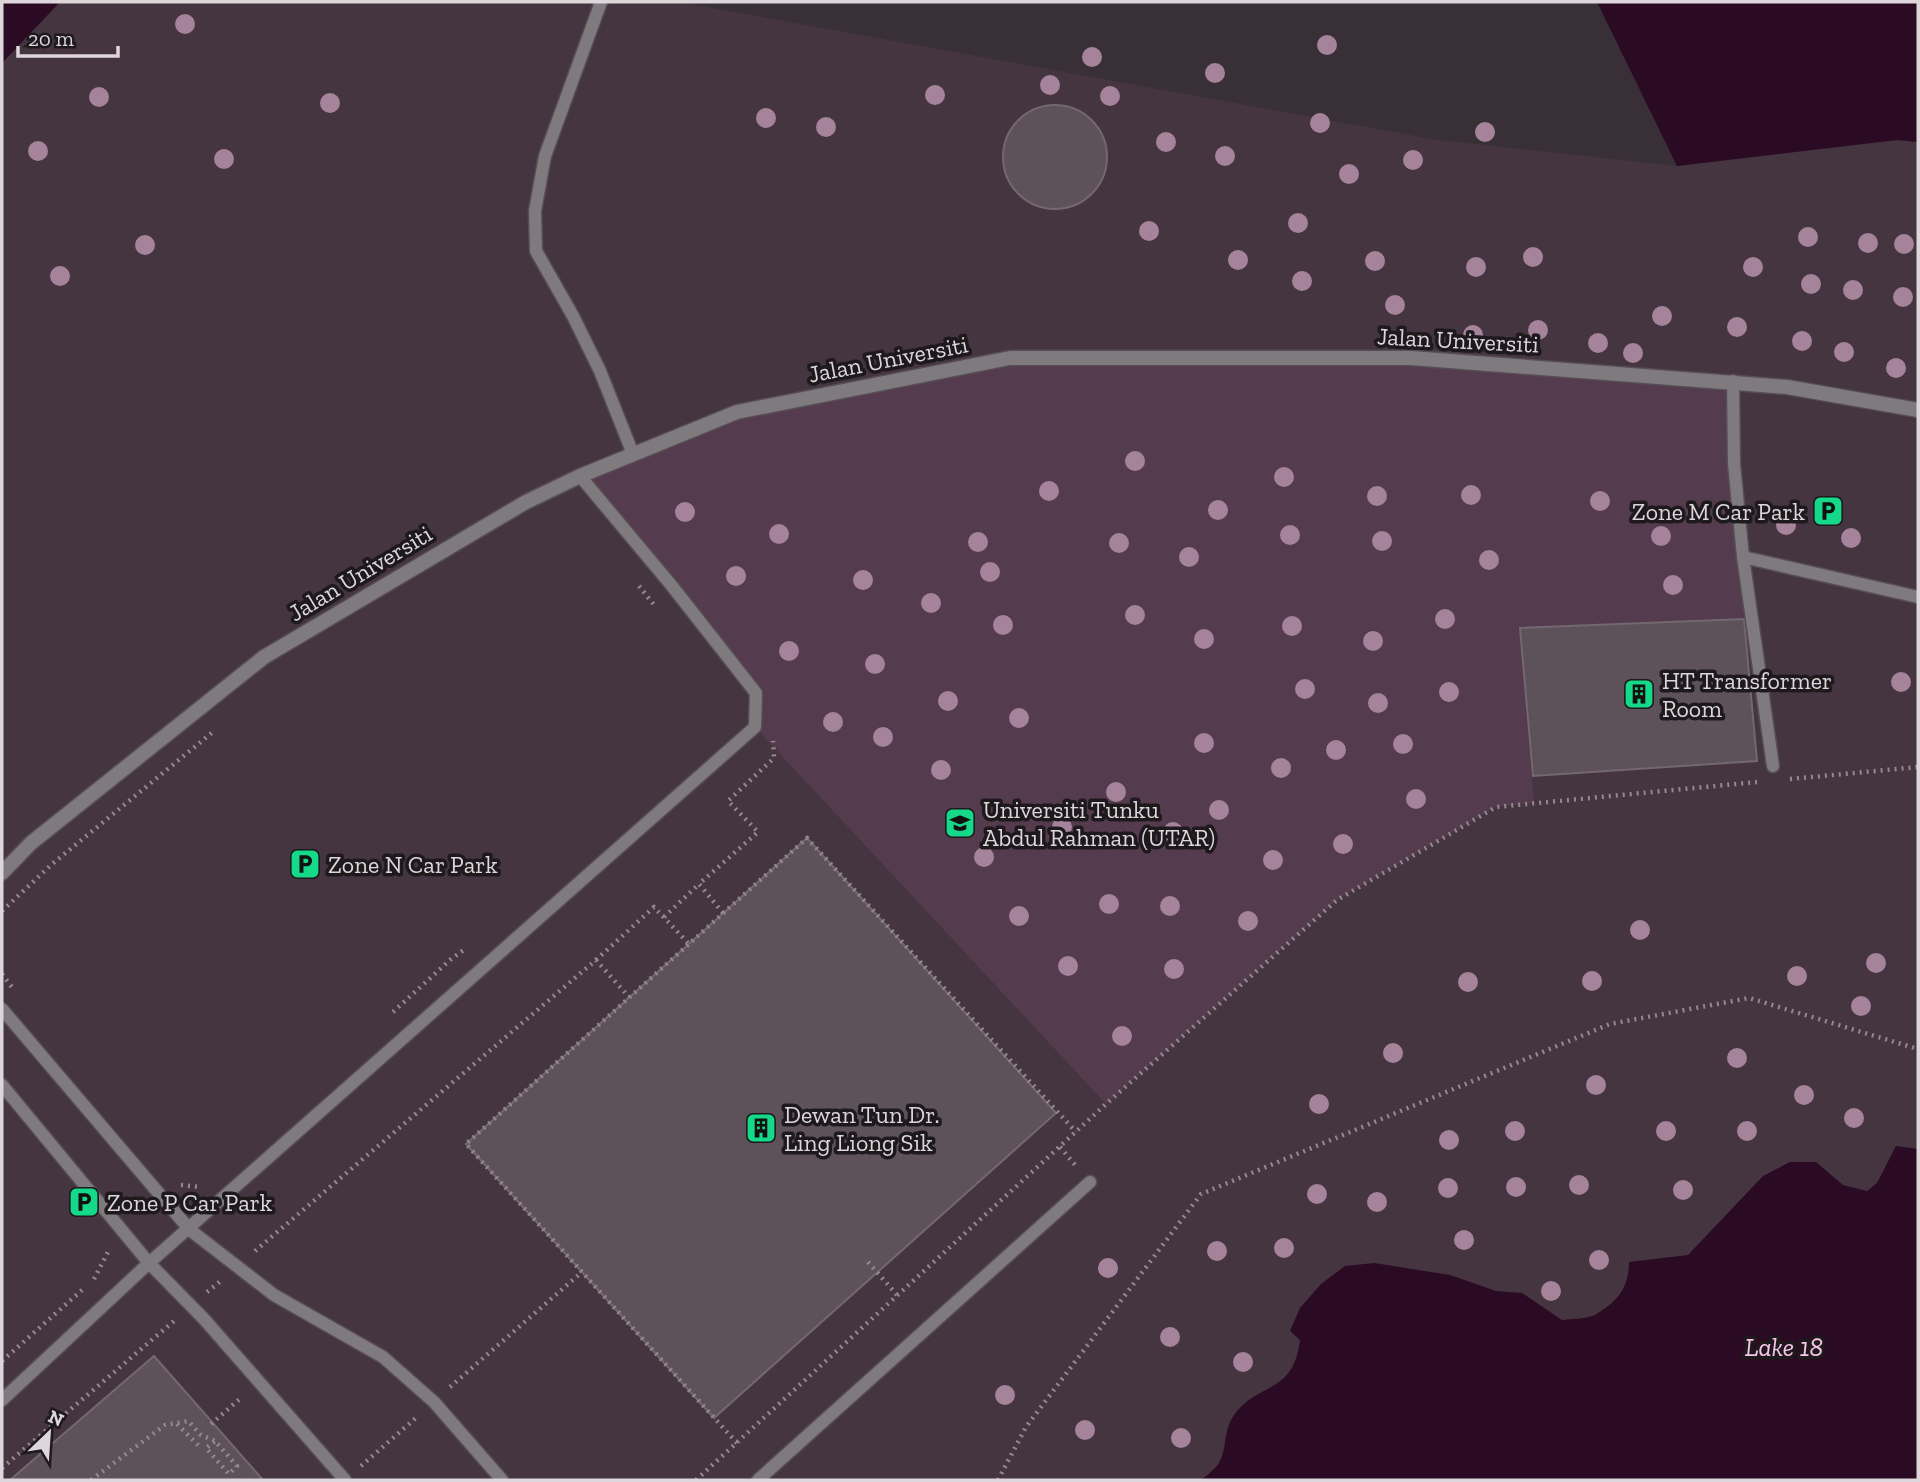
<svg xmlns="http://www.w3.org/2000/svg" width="1920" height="1482" font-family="'Zilla Slab',serif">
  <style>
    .built { fill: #453540 }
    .green { fill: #553b4e }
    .water { fill: #2b0a24 }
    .building { fill: #5d5259; stroke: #73686f; stroke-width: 2 }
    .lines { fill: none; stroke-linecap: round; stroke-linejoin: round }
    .service-casing { stroke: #574d54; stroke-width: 15 }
    .minor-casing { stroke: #574d54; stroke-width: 17 }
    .path { stroke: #928a8f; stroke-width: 4.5; stroke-dasharray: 2 5; stroke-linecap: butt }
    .service { stroke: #7f7a7e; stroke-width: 12 }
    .minor { stroke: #7f7a7e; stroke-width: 14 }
    .tree { fill: #a5839a }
    .labels { text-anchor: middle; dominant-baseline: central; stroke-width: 7; stroke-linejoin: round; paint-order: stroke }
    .street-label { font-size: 24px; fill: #ddd6da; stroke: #1e191c }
    .poi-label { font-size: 24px; fill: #ddd6da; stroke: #1e191c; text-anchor: start }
    .water-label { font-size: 26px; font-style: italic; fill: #f9c4e9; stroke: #1e191c }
  </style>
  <rect width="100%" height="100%" fill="#392f36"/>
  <polygon class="built" points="60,2 680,2 1438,140 1677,166 1898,140 1918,142 1918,1480 2,1480 2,63"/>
  <polygon class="green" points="1010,358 1411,358 1733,381 1744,619 1520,628 1534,803 1496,807 1337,900 1106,1104 755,727 755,693 580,476 737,412"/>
  <g class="water">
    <polygon points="2,2 60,2 2,63"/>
    <polygon points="1597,2 1918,2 1918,142 1897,140 1677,166"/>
    <path d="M1896,1146L1918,1149V1480H1201C1207,1475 1217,1468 1220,1461C1228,1445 1222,1428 1238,1410C1264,1381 1293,1393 1300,1340L1290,1331L1300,1308L1321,1284L1345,1266L1374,1263L1450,1275L1496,1291L1522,1293L1562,1320C1572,1319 1586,1319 1595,1315C1617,1302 1629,1288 1629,1262L1688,1255L1763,1176L1790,1162H1816L1843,1185L1867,1191L1877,1183Z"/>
  </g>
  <g class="building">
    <circle cx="1055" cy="157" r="52"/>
    <polygon points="1744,619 1757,761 1533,776 1520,628"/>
    <polygon points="807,838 1056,1113 714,1418 466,1144"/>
    <polygon points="154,1356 263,1480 10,1480"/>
  </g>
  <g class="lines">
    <g class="service-casing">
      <g id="service">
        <polyline points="601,2 545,156 535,211 536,251 573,316 600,371 633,454"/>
        <polyline points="1733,381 1734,464 1743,557 1918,597"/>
        <polyline points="1743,557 1773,766"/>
        <polyline points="2,1009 190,1230 274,1295 383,1357 434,1402 502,1480"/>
        <polyline points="2,1085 149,1263 204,1319 345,1480"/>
        <polyline points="2,1400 149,1263 755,727 756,693 672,586 580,476"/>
        <polyline points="758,1480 1090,1182"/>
      </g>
    </g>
    <g class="minor-casing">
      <polyline id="minor" points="2,873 31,843 264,657 526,502 580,476 737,412 1010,358 1411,358 1787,387 1918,410"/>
    </g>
    <g class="path">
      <polyline points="639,586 655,606"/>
      <polyline points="1790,779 1918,767"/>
      <polyline points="2,911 51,865 214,731"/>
      <polyline points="723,913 699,884 758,832 728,801 774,758 773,741"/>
      <polyline points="664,917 699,884"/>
      <polyline points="596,960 654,907 689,944"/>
      <polyline points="2,974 14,990"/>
      <polyline points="393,1012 450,960 465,949"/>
      <polyline points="1060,1147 1076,1166"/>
      <polyline points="181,1185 200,1187"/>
      <polyline points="255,1251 596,960 629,997"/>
      <polyline points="868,1262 897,1295"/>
      <polyline points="94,1279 109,1250"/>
      <polyline points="207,1292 222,1280"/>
      <polyline points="2,1361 82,1290"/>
      <polyline points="450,1387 582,1272"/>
      <polyline points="177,1424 199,1446"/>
      <polyline points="211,1424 242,1397"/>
      <polyline points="737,1443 466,1144 807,838 1076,1132"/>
      <polyline points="361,1466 418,1416"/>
      <polyline points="2,1468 174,1321"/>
      <polyline points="91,1480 165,1425 188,1421 201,1435 215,1441 237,1466 229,1474 206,1448 215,1441"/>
      <polyline points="696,1480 1106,1104 1337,900 1496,807 1757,782"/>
      <polyline points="998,1480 1026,1427 1201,1194 1610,1024 1749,998 1918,1049"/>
    </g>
    <use href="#service" class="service"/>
    <use href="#minor" class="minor"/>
  </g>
  <g class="tree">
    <circle cx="185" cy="24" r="10"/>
    <circle cx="1327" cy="45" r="10"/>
    <circle cx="1092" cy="57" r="10"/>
    <circle cx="1215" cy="73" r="10"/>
    <circle cx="1050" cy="85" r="10"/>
    <circle cx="935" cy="95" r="10"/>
    <circle cx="1110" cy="96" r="10"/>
    <circle cx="99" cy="97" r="10"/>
    <circle cx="330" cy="103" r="10"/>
    <circle cx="766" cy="118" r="10"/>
    <circle cx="1320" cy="123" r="10"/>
    <circle cx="826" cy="127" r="10"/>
    <circle cx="1485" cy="132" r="10"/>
    <circle cx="1166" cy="142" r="10"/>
    <circle cx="38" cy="151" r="10"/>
    <circle cx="1225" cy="156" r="10"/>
    <circle cx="224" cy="159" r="10"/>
    <circle cx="1413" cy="160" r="10"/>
    <circle cx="1349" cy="174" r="10"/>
    <circle cx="1298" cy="223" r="10"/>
    <circle cx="1149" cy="231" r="10"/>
    <circle cx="1808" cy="237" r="10"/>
    <circle cx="1868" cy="243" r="10"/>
    <circle cx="1904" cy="244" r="10"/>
    <circle cx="145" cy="245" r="10"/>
    <circle cx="1533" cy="257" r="10"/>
    <circle cx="1238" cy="260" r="10"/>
    <circle cx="1375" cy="261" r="10"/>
    <circle cx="1476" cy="267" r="10"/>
    <circle cx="1753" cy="267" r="10"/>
    <circle cx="60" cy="276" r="10"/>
    <circle cx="1302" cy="281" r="10"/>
    <circle cx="1811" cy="284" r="10"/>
    <circle cx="1853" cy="290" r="10"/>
    <circle cx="1903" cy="297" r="10"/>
    <circle cx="1395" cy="305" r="10"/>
    <circle cx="1662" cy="316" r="10"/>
    <circle cx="1737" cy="327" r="10"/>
    <circle cx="1538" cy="330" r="10"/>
    <circle cx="1473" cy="335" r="10"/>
    <circle cx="1802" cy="341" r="10"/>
    <circle cx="1598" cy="343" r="10"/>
    <circle cx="1844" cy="352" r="10"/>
    <circle cx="1633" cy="353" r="10"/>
    <circle cx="1896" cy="368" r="10"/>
    <circle cx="1135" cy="461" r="10"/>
    <circle cx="1284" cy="477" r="10"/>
    <circle cx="1049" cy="491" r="10"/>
    <circle cx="1471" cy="495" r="10"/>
    <circle cx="1377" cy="496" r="10"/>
    <circle cx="1600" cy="501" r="10"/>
    <circle cx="1218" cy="510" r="10"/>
    <circle cx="685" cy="512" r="10"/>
    <circle cx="1786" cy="525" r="10"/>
    <circle cx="779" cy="534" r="10"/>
    <circle cx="1290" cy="535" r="10"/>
    <circle cx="1661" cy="536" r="10"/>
    <circle cx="1851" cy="538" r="10"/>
    <circle cx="1382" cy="541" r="10"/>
    <circle cx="978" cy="542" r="10"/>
    <circle cx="1119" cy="543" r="10"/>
    <circle cx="1189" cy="557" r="10"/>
    <circle cx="1489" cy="560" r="10"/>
    <circle cx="990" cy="572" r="10"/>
    <circle cx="736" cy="576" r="10"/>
    <circle cx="863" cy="580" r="10"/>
    <circle cx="1673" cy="585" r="10"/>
    <circle cx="931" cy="603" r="10"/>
    <circle cx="1135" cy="615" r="10"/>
    <circle cx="1445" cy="619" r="10"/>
    <circle cx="1003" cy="625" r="10"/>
    <circle cx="1292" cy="626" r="10"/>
    <circle cx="1204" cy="639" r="10"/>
    <circle cx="1373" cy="641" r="10"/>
    <circle cx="789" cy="651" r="10"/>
    <circle cx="875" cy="664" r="10"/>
    <circle cx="1901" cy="682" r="10"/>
    <circle cx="1305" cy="689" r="10"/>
    <circle cx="1449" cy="692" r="10"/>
    <circle cx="948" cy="701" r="10"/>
    <circle cx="1378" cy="703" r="10"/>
    <circle cx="1019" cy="718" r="10"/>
    <circle cx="833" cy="722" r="10"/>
    <circle cx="883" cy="737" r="10"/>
    <circle cx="1204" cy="743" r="10"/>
    <circle cx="1403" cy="744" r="10"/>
    <circle cx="1336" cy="750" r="10"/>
    <circle cx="1281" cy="768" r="10"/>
    <circle cx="941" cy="770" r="10"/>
    <circle cx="1116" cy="792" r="10"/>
    <circle cx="1416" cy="799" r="10"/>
    <circle cx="1219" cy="810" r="10"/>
    <circle cx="1062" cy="827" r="10"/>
    <circle cx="1173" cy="832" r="10"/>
    <circle cx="1343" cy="844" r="10"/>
    <circle cx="984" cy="857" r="10"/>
    <circle cx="1273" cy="860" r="10"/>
    <circle cx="1109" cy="904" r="10"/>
    <circle cx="1170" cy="906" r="10"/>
    <circle cx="1019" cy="916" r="10"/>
    <circle cx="1248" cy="921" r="10"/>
    <circle cx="1640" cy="930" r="10"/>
    <circle cx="1876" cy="963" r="10"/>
    <circle cx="1068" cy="966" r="10"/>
    <circle cx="1174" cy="969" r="10"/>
    <circle cx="1797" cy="976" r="10"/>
    <circle cx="1592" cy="981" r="10"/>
    <circle cx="1468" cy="982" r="10"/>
    <circle cx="1861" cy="1006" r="10"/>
    <circle cx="1122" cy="1036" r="10"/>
    <circle cx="1393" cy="1053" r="10"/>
    <circle cx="1737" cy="1058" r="10"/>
    <circle cx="1596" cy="1085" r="10"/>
    <circle cx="1804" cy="1095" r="10"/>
    <circle cx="1319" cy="1104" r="10"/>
    <circle cx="1854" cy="1118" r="10"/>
    <circle cx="1515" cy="1131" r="10"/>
    <circle cx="1666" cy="1131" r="10"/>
    <circle cx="1747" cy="1131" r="10"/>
    <circle cx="1449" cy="1140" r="10"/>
    <circle cx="1579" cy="1185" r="10"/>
    <circle cx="1516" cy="1187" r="10"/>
    <circle cx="1448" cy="1188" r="10"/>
    <circle cx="1683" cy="1190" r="10"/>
    <circle cx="1317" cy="1194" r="10"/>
    <circle cx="1377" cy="1202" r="10"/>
    <circle cx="1464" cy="1240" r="10"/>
    <circle cx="1284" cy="1248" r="10"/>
    <circle cx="1217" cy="1251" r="10"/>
    <circle cx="1599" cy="1260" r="10"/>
    <circle cx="1108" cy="1268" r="10"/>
    <circle cx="1551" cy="1291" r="10"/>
    <circle cx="1170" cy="1337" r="10"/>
    <circle cx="1243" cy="1362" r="10"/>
    <circle cx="1005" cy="1395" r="10"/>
    <circle cx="1085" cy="1430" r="10"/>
    <circle cx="1181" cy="1438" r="10"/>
  </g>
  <defs>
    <g id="parking-square" transform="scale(1.575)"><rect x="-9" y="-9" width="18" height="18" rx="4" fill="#14d989" stroke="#1e191c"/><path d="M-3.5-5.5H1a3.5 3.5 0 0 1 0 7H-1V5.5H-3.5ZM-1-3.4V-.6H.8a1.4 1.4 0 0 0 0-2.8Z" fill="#111"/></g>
    <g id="building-square" transform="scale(1.575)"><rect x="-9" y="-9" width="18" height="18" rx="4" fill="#14d989" stroke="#1e191c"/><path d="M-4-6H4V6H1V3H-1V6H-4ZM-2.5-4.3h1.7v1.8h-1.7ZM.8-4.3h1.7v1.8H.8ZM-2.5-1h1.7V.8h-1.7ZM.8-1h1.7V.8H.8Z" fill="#111"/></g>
    <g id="university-square" transform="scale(1.575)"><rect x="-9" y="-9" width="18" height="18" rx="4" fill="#14d989" stroke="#1e191c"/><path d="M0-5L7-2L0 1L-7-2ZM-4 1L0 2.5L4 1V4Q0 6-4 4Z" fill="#111"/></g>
  </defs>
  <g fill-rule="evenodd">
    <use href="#parking-square" x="1828" y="511"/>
    <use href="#building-square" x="1639" y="694"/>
    <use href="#university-square" x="960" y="823"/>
    <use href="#parking-square" x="305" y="864"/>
    <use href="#building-square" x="761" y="1128"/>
    <use href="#parking-square" x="84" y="1202"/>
  </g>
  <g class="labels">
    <g class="street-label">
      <text transform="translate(1458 340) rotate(3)">Jalan Universiti</text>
      <text transform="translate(888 359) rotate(-11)">Jalan Universiti</text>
      <text transform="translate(360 573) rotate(-31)">Jalan Universiti</text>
    </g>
    <g class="poi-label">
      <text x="1805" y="511" text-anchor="end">Zone M Car Park</text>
      <text x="1662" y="680">HT Transformer<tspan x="1662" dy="28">Room</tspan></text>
      <text x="983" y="809">Universiti Tunku<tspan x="983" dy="28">Abdul Rahman (UTAR)</tspan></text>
      <text x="328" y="864">Zone N Car Park</text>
      <text x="784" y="1114">Dewan Tun Dr.<tspan x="784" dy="28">Ling Liong Sik</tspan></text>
      <text x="107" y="1202">Zone P Car Park</text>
    </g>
    <g class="water-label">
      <text x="1784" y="1347">Lake 18</text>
    </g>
  </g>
  <rect width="1920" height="1482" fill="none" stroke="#ddd6da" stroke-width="7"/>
  <g transform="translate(49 1433) rotate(25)" stroke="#1e191c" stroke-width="5" paint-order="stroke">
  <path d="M0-5L12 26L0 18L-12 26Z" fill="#ddd6da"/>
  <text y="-10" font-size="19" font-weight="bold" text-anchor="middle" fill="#ddd6da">N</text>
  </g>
  <path d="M18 46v10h100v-10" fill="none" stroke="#ddd6da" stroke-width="3.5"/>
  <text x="28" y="46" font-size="21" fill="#ddd6da" stroke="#1e191c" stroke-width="5" paint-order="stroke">20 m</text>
</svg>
